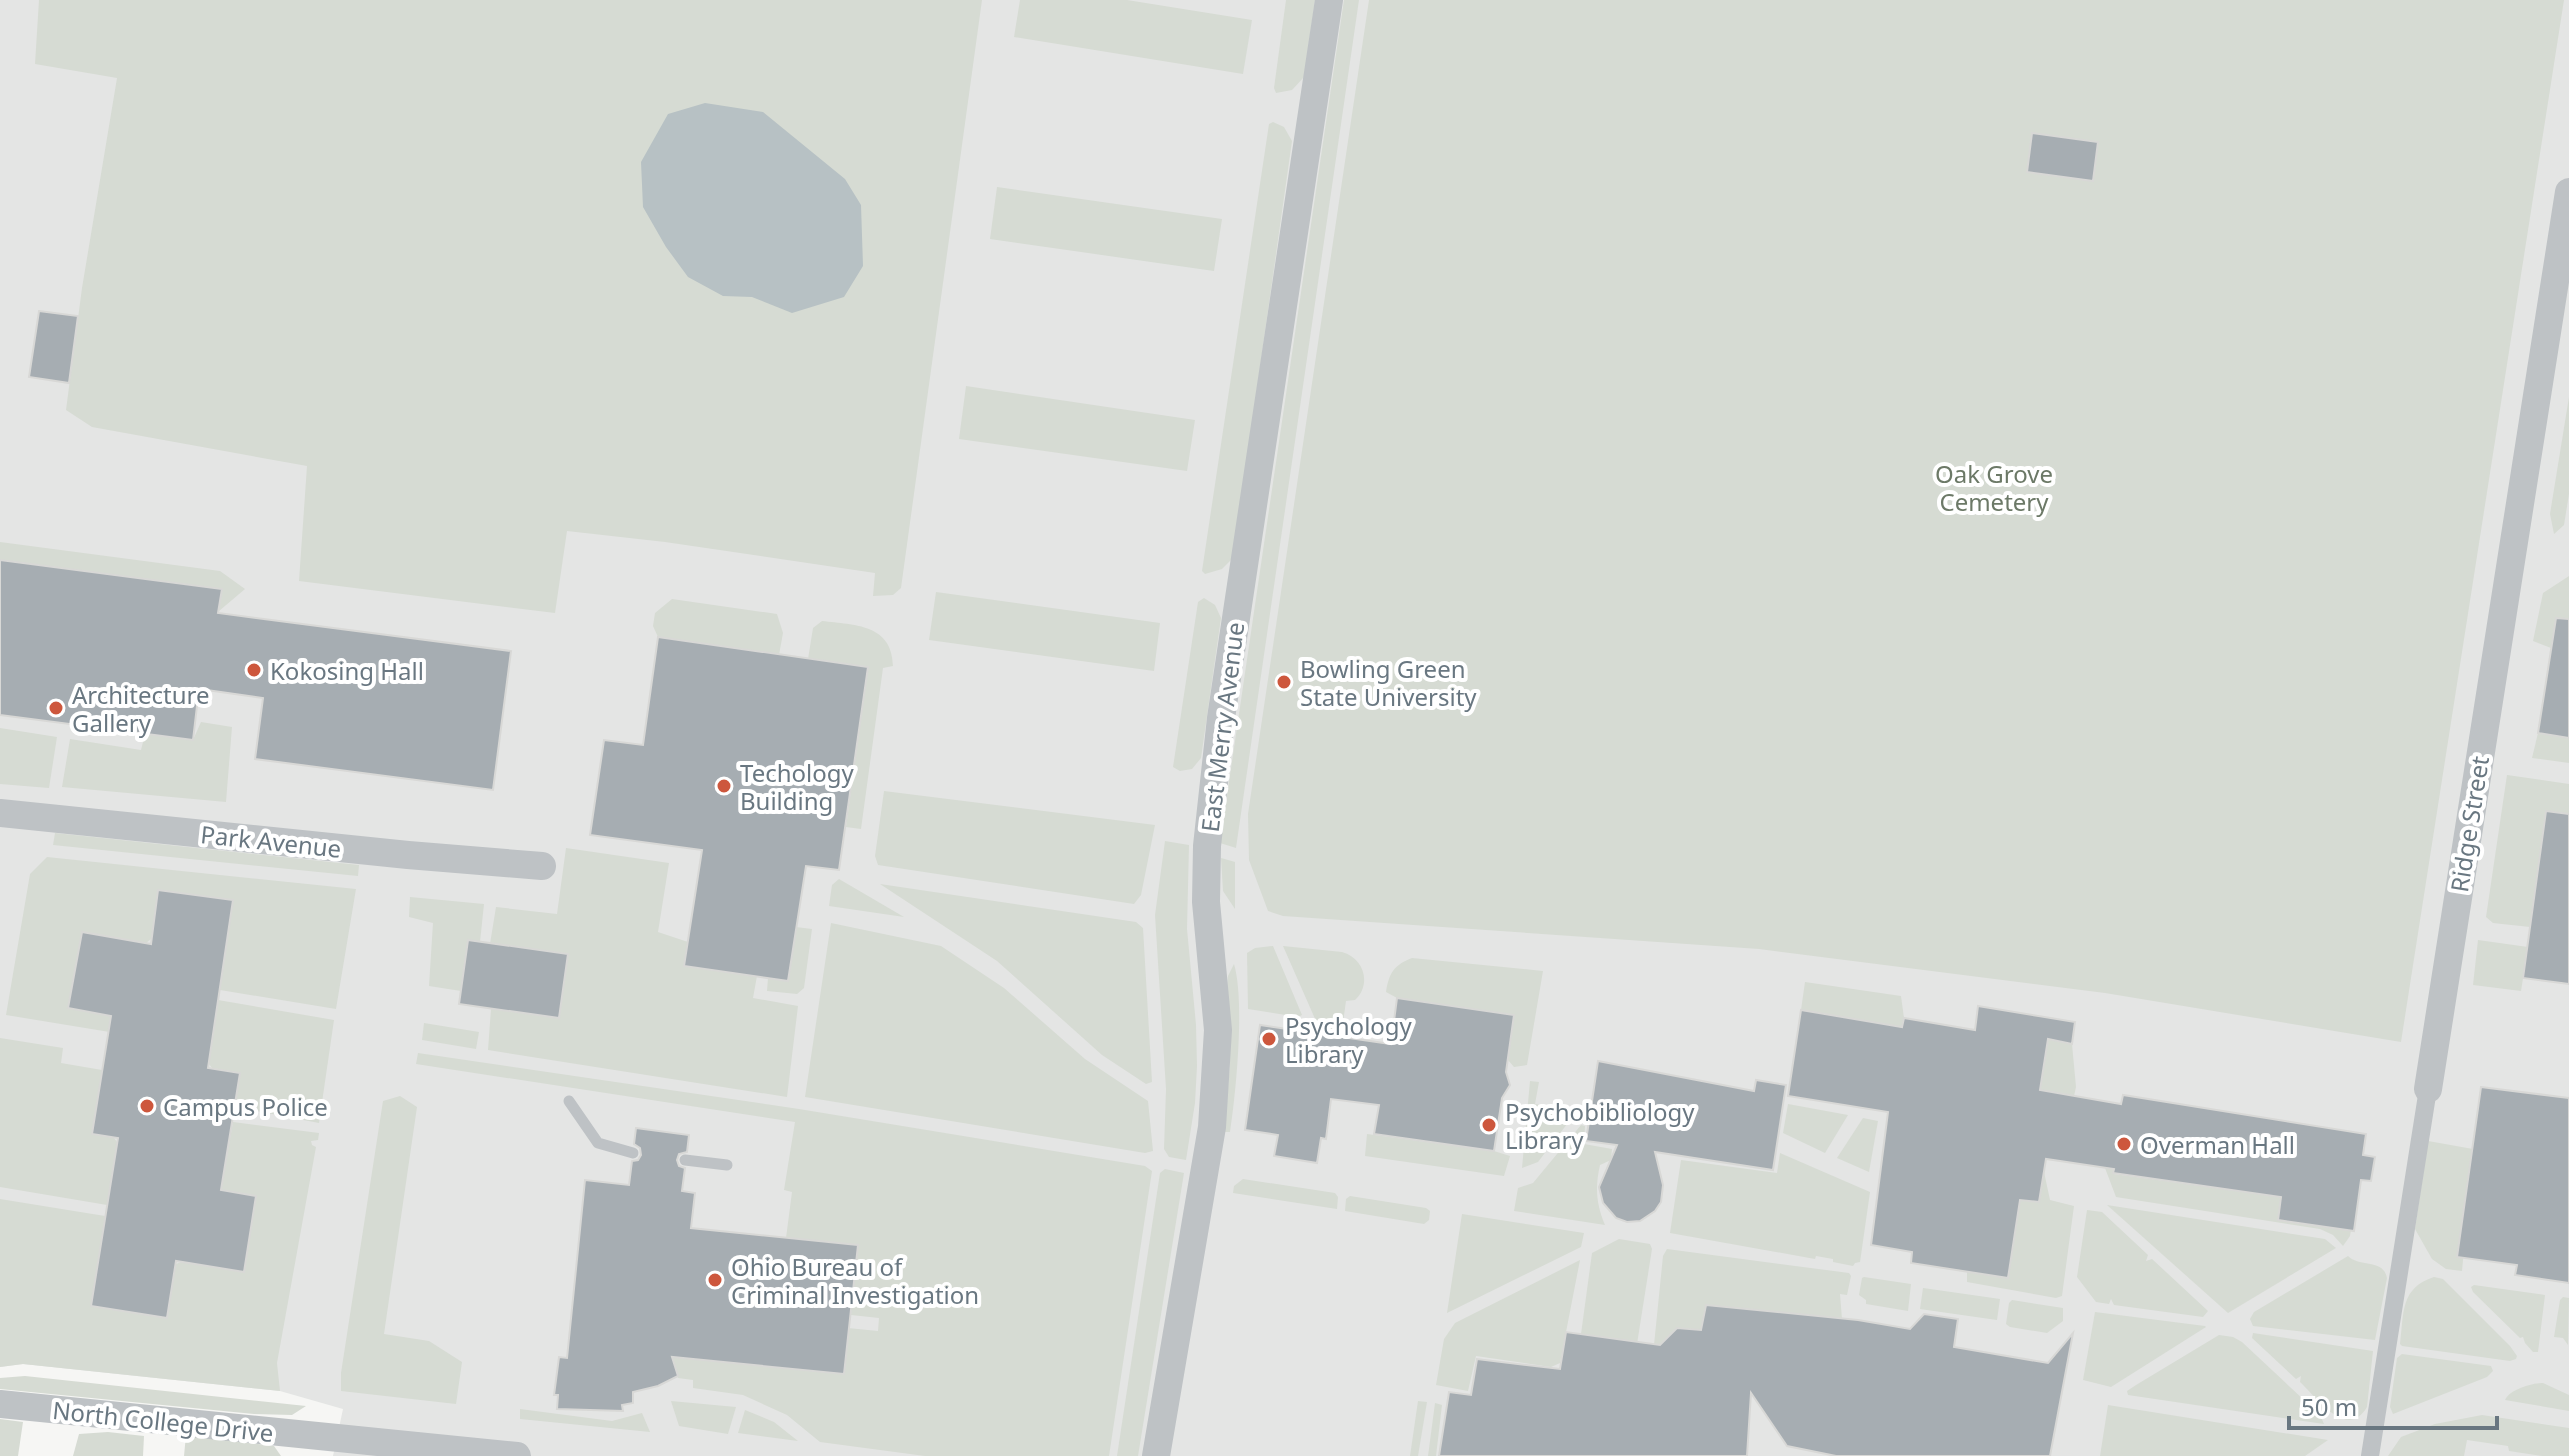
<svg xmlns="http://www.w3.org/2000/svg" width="2569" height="1456" font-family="'Noto Sans',sans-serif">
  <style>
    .built { fill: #e4e5e4 }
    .green { fill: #d6dbd3 }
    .water { fill: #b7c1c4 }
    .building { fill: #a6adb2; stroke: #d8d8d6; stroke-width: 2 }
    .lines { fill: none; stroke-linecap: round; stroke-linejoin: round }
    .service { stroke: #bec2c5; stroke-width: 11 }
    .pedestrian { stroke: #bec2c5; stroke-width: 18 }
    .tertiary { stroke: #bec2c5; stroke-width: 28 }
    .poi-dot { fill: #cd573d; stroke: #fff; stroke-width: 3 }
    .labels { text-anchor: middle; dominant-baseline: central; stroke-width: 8; stroke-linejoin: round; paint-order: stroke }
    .park-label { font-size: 24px; fill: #6c7967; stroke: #fff }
    .poi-label { font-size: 24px; fill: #697781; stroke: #fff; text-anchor: start }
    .street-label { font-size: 24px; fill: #697781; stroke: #fff }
  </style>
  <rect width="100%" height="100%" fill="#f6f6f4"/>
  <polygon class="built" points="0,0 2569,0 2569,1456 333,1456 343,1409 280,1391 23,1364 0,1367"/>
  <g class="green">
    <polygon points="39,0 982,0 901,588 893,595 873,596 875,573 665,542 567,531 555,613 299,581 307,466 92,427 66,410 82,288 117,78 35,64"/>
    <polygon points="1020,0 1127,0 1252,20 1243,74 1014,37"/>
    <polygon points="1286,0 1315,0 1304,77 1292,90 1276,93 1274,88"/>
    <polygon points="1344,0 1359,0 1236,848 1220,843"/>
    <polygon points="1369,0 2564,0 2401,1042 2105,993 1759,949 1283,916 1268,911 1249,860 1248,814"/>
    <polygon points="1273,122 1284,127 1292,141 1233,558 1222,569 1205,574 1202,571 1269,124"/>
    <polygon points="997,187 1222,219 1214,271 990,239"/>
    <polygon points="966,386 1195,420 1187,471 959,439"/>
    <polygon points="2569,397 2569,494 2564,525 2554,534 2550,514"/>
    <polygon points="0,542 220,571 245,589 219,611 222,590 0,561"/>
    <polygon points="2569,576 2569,651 2551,648 2533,641 2543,593"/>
    <polygon points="936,592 1160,623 1154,671 929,640"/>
    <polygon points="1204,598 1215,605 1221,618 1201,758 1192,769 1180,771 1173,767 1198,602"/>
    <polygon points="672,599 777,614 783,633 779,655 658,637 653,626 655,613"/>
    <path d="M822,621C855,625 892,624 893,666L883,668L861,829L846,827L868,668L808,659L813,628Z"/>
    <polygon points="201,722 232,727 226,802 62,787 70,739 141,750 145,734 193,740"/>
    <polygon points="0,728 57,737 49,788 0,784"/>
    <polygon points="2538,733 2569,738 2569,763 2532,758"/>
    <polygon points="2507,775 2569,784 2569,814 2546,811 2530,927 2493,923 2486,917"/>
    <polygon points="884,791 1155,825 1141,895 1134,904 878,865 875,856"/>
    <polygon points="55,833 359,865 358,876 53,845"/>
    <polygon points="1165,841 1189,845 1187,929 1196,1025 1197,1066 1195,1103 1186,1160 1169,1157 1164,1149 1166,1089 1155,915"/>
    <polygon points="566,848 669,863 658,932 688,942 757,976 753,998 798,1006 787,1097 488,1050 491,1009 559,1018 490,944 496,907 557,914"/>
    <polygon points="47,857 356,889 336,1009 220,990 233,901 159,890 151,939 146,943 82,932 68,1008 133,1020 134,1036 6,1015 30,874"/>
    <polygon points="1221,858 1235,862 1235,909 1223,891"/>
    <polygon points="839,879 904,917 829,906 832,885"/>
    <polygon points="880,884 1136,922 1143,928 1152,1082 1146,1084 1102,1055 997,961"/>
    <polygon points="410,897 484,904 480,942 461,991 429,986 433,923 409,917"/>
    <polygon points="831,923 941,946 1004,988 1085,1059 1148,1101 1153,1151 1145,1153 805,1097"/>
    <polygon points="796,927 812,929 804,988 797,994 767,991 768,978 788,980"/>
    <polygon points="2478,940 2528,947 2521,991 2473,985"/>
    <polygon points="1273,946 1302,1015 1298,1017 1248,1009 1247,953 1255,948"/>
    <path d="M1283,946L1342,952C1364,958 1372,984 1355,1000L1346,1001L1341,1037L1314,1033L1316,1021Z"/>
    <path d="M1412,958L1543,971L1527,1065L1514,1067L1508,1060L1514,1015L1397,998L1386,992C1389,973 1394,965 1412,958Z"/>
    <path d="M1234,964C1245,1001 1236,1093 1230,1132H1224L1230,1065L1227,987L1228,976Z"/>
    <polygon points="1805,982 1901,996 1904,1018 1894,1075 1801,1010"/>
    <polygon points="218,1000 334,1020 319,1123 235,1107 240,1073 212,1068 209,1064"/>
    <polygon points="424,1023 479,1032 476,1049 422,1040"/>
    <polygon points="0,1038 63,1048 61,1063 102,1070 92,1134 114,1138 117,1142 107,1205 0,1187"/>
    <polygon points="2048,1039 2072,1044 2076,1087 2074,1096 2040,1090"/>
    <polygon points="418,1053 799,1109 1145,1166 1152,1171 1109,1456 925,1456 820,1442 787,1415 743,1395 693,1388 693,1380 678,1378 672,1357 843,1374 848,1328 878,1331 879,1318 851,1315 858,1245 786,1238 792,1192 784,1190 795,1122 416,1064"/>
    <polygon points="1530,1081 1539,1082 1535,1104 1577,1111 1538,1162 1522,1168"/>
    <polygon points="400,1096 417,1107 384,1334 429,1341 462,1362 456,1404 341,1391 341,1373 383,1101"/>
    <polygon points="1788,1104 1848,1115 1825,1153 1783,1133"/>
    <polygon points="1863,1118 1878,1121 1869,1172 1837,1158"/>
    <polygon points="233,1122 319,1133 318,1140 311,1141 312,1145 316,1147 277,1363 280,1391 23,1364 0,1367 0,1199 105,1216 91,1306 167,1318 176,1264 181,1262 244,1272 256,1196 192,1186 197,1152 227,1156"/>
    <path d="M1581,1125L1585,1126L1584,1144L1612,1149L1611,1160L1600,1165C1595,1187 1596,1204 1605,1225L1514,1211L1518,1188L1533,1183Z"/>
    <polygon points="1367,1134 1494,1151 1510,1156 1504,1176 1365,1156"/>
    <polygon points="2428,1141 2473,1149 2462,1271 2446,1269 2432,1259 2415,1229"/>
    <polygon points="1780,1153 1870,1192 1860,1262 1855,1263 1853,1266 1833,1262 1833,1259 1816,1256 1815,1259 1670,1233 1681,1160 1777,1173"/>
    <polygon points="2105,1168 2114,1169 2114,1174 2281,1197 2278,1220 2351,1230 2350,1236 2343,1246 2333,1235 2320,1229 2116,1197"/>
    <polygon points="1165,1169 1184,1173 1138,1456 1117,1456 1160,1173"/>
    <polygon points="2044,1172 2050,1200 2074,1206 2062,1296 2056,1298 1967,1282 1967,1271 2008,1278 2020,1200 2039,1201"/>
    <polygon points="1243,1179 1335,1193 1338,1197 1337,1209 1233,1193 1234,1186"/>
    <polygon points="1350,1196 1426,1208 1430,1211 1429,1220 1424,1224 1345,1211 1346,1199"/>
    <polygon points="2107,1205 2325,1239 2336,1248 2228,1313"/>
    <polygon points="2087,1210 2102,1212 2148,1255 2146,1261 2152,1259 2208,1311 2203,1317 2114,1305 2111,1299 2109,1304 2096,1302 2077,1277"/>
    <polygon points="1462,1214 1584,1233 1581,1247 1447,1313"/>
    <polygon points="1619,1239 1650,1244 1652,1249 1637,1344 1581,1334 1592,1253"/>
    <polygon points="1667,1249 1849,1273 1851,1276 1847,1295 1840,1294 1842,1319 1706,1305 1690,1394 1654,1345 1663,1256"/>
    <path d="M2348,1256C2360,1268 2383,1258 2387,1278L2375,1340L2253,1326L2250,1319L2254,1312Z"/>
    <polygon points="1580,1260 1560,1363 1551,1367 1476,1356 1468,1391 1436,1385 1444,1339 1455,1323"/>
    <polygon points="1864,1277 1911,1284 1908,1311 1866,1304 1866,1300 1859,1295 1862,1278"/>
    <path d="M2434,1277L2443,1279L2510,1346L2517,1356L2516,1359L2510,1361L2402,1346L2400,1344C2404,1313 2400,1288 2434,1277Z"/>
    <polygon points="2474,1285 2545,1295 2538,1352 2533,1352 2525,1343 2523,1337 2520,1338 2473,1292 2471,1287"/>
    <polygon points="1923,1288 2000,1299 1997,1320 1920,1309"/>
    <polygon points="2563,1297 2569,1298 2568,1345 2563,1338 2554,1337 2560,1300"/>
    <polygon points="2012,1300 2063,1308 2063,1321 2047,1333 2010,1327 2006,1324 2009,1303"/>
    <polygon points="2095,1312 2205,1326 2206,1327 2111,1387 2083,1380"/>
    <path d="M2253,1333L2373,1351L2367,1407C2347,1441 2317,1398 2300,1382L2301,1376L2296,1379L2252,1338Z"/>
    <polygon points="2219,1335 2233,1337 2242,1342 2320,1415 2324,1424 2128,1395 2127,1391 2136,1385"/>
    <polygon points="2402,1354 2491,1366 2493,1371 2487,1377 2393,1414 2390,1407 2397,1358"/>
    <polygon points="25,1376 306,1406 292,1415 254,1414 0,1389 0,1378"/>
    <path d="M2543,1383L2569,1395V1411L2505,1400C2509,1390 2531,1383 2543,1383Z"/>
    <polygon points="671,1401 736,1407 728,1434 679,1426"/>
    <polygon points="1418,1401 1427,1402 1418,1456 1410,1456"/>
    <polygon points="1435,1403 1442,1405 1436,1456 1428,1456"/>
    <polygon points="2108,1405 2328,1440 2305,1456 2100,1456"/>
    <polygon points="520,1409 612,1421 642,1413 650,1432 520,1419"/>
    <polygon points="745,1410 774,1422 798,1441 738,1433"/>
    <polygon points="2482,1415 2569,1428 2569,1456 2542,1456 2509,1451 2508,1446 2467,1440 2464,1456 2388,1456 2401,1437 2435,1424"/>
    <polygon points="0,1419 23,1422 18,1456 0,1456"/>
    <polygon points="108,1432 144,1436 143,1456 73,1456 79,1434"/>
    <polygon points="186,1435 274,1446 281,1456 184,1456"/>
  </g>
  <polygon class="water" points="705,103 763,112 845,179 861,205 863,266 844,297 792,313 752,297 723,296 688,277 666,247 643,207 641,162 668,114"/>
  <g class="building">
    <polygon points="2032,133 2098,142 2093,181 2027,172"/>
    <polygon points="39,311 78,316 69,383 29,377"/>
    <polygon points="0,560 222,589 218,613 511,651 493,790 255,759 263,698 199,689 193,740 0,715"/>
    <polygon points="2556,618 2569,619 2569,738 2538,733"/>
    <polygon points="658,637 868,667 839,870 806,866 788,981 684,966 702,850 590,835 604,740 643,745"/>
    <polygon points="2546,811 2569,814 2569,984 2523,978"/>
    <polygon points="158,890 233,900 208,1068 240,1073 221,1190 256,1196 244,1272 176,1261 167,1318 91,1306 118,1138 92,1134 111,1016 68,1008 82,932 151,944"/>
    <polygon points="468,940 568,954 559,1018 459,1004"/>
    <polygon points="1397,998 1514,1015 1506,1072 1510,1085 1502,1098 1494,1151 1374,1134 1379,1105 1331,1099 1326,1139 1321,1138 1317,1163 1274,1156 1278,1135 1245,1130 1260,1025 1391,1044"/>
    <polygon points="1978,1006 2075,1022 2072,1044 2048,1039 2040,1090 2121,1104 2123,1095 2366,1134 2363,1155 2375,1157 2371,1181 2361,1180 2354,1231 2278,1220 2281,1197 2113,1173 2114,1169 2046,1159 2039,1202 2020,1200 2008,1278 1911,1263 1912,1252 1871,1245 1888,1112 1788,1096 1801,1010 1902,1027 1904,1018 1975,1030"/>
    <polygon points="1598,1061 1754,1091 1756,1080 1786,1085 1773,1170 1655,1152 1663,1185 1661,1202 1655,1211 1640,1221 1627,1222 1616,1218 1603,1203 1599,1187 1617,1145 1586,1141"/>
    <polygon points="2481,1087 2569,1098 2569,1283 2515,1275 2517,1265 2457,1257"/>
    <polygon points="636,1128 689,1135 687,1152 679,1154 677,1160 679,1166 685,1168 682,1191 695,1193 691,1228 858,1245 844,1374 672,1357 678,1376 658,1386 633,1392 633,1403 622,1405 623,1411 557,1409 558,1395 554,1395 559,1357 567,1358 585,1180 629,1185 632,1161 638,1160 641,1155 640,1148 634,1144"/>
    <polygon points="1706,1305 1858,1320 1910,1329 1924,1314 1958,1319 1954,1347 2048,1363 2073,1333 2050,1456 1836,1456 1787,1446 1751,1393 1747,1456 1439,1456 1449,1392 1471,1395 1477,1359 1560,1369 1566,1332 1660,1345 1677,1328 1701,1330"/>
  </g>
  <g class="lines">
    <g class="service">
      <polyline points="569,1101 598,1143 633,1153"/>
      <polyline points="685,1160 727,1165"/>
    </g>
    <polyline class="pedestrian" points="2370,1456 2428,1089"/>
    <g class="tertiary">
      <polyline points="0,813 408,855 542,866"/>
      <polyline points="2428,1089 2569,192"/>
      <polyline points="0,1404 517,1456"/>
      <polyline points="1156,1456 1212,1127 1218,1030 1206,902 1207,846 1221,718 1329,0"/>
    </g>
  </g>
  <g class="poi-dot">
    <circle cx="254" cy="670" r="8"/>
    <circle cx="1284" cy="682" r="8"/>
    <circle cx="56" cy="708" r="8"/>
    <circle cx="724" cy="786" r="8"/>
    <circle cx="1269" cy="1039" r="8"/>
    <circle cx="147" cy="1106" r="8"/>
    <circle cx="1489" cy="1125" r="8"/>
    <circle cx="2124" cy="1144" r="8"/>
    <circle cx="715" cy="1280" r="8"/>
  </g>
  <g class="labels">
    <g class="park-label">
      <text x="1994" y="473">Oak Grove<tspan x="1994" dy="28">Cemetery</tspan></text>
    </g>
    <g class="poi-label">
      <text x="1300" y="668">Bowling Green<tspan x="1300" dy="28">State University</tspan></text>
      <text x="270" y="670">Kokosing Hall</text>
      <text x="72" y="694">Architecture<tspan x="72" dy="28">Gallery</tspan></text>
      <text x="740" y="772">Techology<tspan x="740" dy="28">Building</tspan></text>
      <text x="1285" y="1025">Psychology<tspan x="1285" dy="28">Library</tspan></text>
      <text x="163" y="1106">Campus Police</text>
      <text x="1505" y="1111">Psychobibliology<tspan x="1505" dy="28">Library</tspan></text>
      <text x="2140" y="1144">Overman Hall</text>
      <text x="731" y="1266">Ohio Bureau of<tspan x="731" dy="28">Criminal Investigation</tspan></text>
    </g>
    <g class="street-label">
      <text transform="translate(1222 727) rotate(-83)">East Merry Avenue</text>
      <text transform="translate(2469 824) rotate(-81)">Ridge Street</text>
      <text transform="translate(271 841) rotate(6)">Park Avenue</text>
      <text transform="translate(163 1421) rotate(6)">North College Drive</text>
    </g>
  </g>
  <path d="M2289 1416v12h208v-12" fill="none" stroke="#697781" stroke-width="4"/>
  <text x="2301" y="1416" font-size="24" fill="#697781" stroke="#ffffff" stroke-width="6" paint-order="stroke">50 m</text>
</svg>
